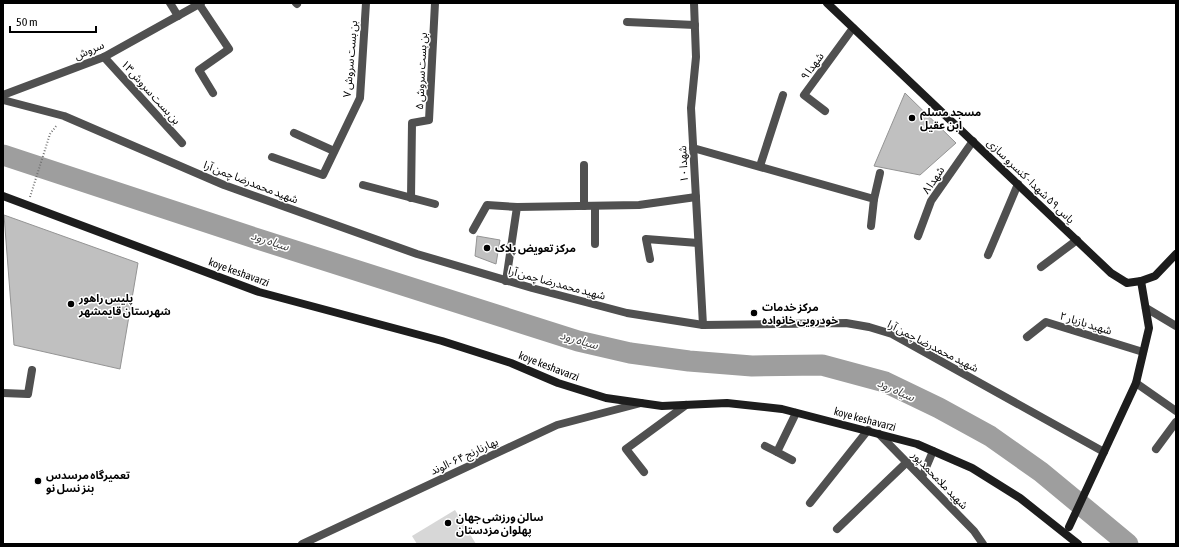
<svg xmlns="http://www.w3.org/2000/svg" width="1179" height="547" font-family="'Asap Condensed','Noto Sans Arabic',sans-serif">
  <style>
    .green { fill: #d7d7d7 }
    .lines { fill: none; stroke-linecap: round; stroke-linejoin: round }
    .river { stroke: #9e9e9e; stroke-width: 21 }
    .building { fill: #c0c0c0; stroke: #949494 }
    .path { stroke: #727272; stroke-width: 2; stroke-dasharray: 1 2; stroke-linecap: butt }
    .street { stroke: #505050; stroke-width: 8 }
    .secondary { stroke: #1d1d1d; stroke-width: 8 }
    .poi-dot { fill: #000; stroke: #fff; stroke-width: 1.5 }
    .labels { text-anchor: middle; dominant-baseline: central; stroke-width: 3; stroke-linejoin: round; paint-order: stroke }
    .street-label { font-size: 11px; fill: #000; stroke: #fff }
    .poi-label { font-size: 11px; font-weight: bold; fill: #000; stroke: #fff; text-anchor: start }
    .water-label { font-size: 12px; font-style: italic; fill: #3f3f3f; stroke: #fff }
  </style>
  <rect width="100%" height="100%" fill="#fff"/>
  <polygon class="green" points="455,510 476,544 417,544 412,536"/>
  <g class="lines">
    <polyline class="river" points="3,155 261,240 578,341 630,353 689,361 752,366 822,365 885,382 939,408 990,436 1041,472 1128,544"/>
  </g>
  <g class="building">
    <polygon points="905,93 956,143 920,175 874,166"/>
    <polygon points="4,215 138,263 120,369 14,345"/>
    <polygon points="477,236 500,240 496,264 475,256"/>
  </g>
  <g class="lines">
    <polyline class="path" points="30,197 50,134 57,125"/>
    <g class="street">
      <polyline points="170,3 178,16"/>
      <polyline points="296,3 297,4"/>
      <polyline points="694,3 696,57 691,108 703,325"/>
      <polyline points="199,4 229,49 199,70 213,93"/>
      <polyline points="627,22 695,25"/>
      <polyline points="104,57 182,143"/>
      <polyline points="3,95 104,57 201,3"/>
      <polyline points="3,100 64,116 224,185 417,254 532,288 627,313 703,325 846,323 869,327 892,334 1104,452"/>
      <polyline points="825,111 804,95 853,28"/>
      <polyline points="294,133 334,151"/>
      <polyline points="693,148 874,199 871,226"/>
      <polyline points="272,157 323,175 360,98 366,3"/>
      <polyline points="760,166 783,95"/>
      <polyline points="363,185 435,204"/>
      <polyline points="411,198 412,123 429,120 435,3"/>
      <polyline points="874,199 880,173"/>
      <polyline points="584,206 584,165"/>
      <polyline points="473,230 487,205 517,207"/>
      <polyline points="918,236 931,201 973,141"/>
      <polyline points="595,244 595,206"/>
      <polyline points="988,255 1018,184"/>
      <polyline points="650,259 646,239 698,243"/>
      <polyline points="1041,267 1077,240"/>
      <polyline points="506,281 517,207 639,205 696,197"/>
      <polyline points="1146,308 1176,326"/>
      <polyline points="1027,337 1046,322 1143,352"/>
      <polyline points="1136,383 1176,411"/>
      <polyline points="3,393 28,394 32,370"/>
      <polyline points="879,434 974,531 983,544"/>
      <polyline points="765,446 777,452"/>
      <polyline points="1156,449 1176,422"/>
      <polyline points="792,460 777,452 796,413"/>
      <polyline points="644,472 626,449 686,405"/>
      <polyline points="922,477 933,451"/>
      <polyline points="810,503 868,430"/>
      <polyline points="837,529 907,462"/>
      <polyline points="302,544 557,425 641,403"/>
    </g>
    <g class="secondary">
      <polyline points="827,3 1111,273 1127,283 1141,281 1155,276 1176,254"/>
      <polyline points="3,196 259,292 442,341 511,363 558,383 606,398 662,406 727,403 782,409 917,444 972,468 1020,498 1078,544"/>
      <polyline points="1069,527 1136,383 1149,328 1141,281"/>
    </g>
  </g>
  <g class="poi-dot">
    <circle cx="912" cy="118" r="4"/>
    <circle cx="487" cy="248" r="4"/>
    <circle cx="71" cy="304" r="4"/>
    <circle cx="754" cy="313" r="4"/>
    <circle cx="38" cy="481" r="4"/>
    <circle cx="448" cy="523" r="4"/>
  </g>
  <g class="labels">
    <g class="street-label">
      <text transform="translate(89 50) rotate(-23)">سروش</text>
      <text transform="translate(350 59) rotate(-85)">بن بست سروش ۷</text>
      <text transform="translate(812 66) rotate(-54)">شهدا ۹</text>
      <text transform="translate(421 71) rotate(-87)">بن بست سروش ۵</text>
      <text transform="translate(151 92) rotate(48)">بن بست سروش۱۳</text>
      <text transform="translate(683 164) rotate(-93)">شهدا ۱۰</text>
      <text transform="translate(933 180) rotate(-56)">شهدا ۸</text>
      <text transform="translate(1031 181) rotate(44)">یاس ۵۹ شهدا - کنسرو سازی</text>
      <text transform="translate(251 182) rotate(21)">شهید محمدرضا چمن آرا</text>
      <text transform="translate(239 272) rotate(20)">koye keshavarzi</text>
      <text transform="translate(557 283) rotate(15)">شهید محمدرضا چمن آرا</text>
      <text transform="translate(1086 323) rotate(17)">شهید بازیار ۲</text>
      <text transform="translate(933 346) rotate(27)">شهید محمدرضا چمن آرا</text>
      <text transform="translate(549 366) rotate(21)">koye keshavarzi</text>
      <text transform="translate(865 419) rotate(15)">koye keshavarzi</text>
      <text transform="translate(464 456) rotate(-25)">بهارنارنج ۶۴ -الوند</text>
      <text transform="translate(940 480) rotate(46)">شهید ملامحمدپور</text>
    </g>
    <g class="poi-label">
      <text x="920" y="112">مسجد مسلم<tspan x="920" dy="13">ابن عقیل</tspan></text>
      <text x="495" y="248">مرکز تعویض پلاک</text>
      <text x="79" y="298">پلیس راهور<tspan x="79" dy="13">شهرستان قایمشهر</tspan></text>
      <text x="762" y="307">مرکز خدمات<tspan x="762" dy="13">خودرویی خانواده</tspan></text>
      <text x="46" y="475">تعمیرگاه مرسدس<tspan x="46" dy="13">بنز نسل نو</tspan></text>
      <text x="456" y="517">سالن ورزشی جهان<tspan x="456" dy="13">پهلوان مزدستان</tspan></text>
    </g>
    <g class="water-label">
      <text transform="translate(270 241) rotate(18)">سیاه رود</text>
      <text transform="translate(579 340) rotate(16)">سیاه رود</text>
      <text transform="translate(896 390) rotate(24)">سیاه رود</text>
    </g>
  </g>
  <rect width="1179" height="547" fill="none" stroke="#000000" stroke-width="8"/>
  <path d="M10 26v6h86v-6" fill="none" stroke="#000000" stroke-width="2"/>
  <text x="16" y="26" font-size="12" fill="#000000" stroke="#ffffff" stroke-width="3" paint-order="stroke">50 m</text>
</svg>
